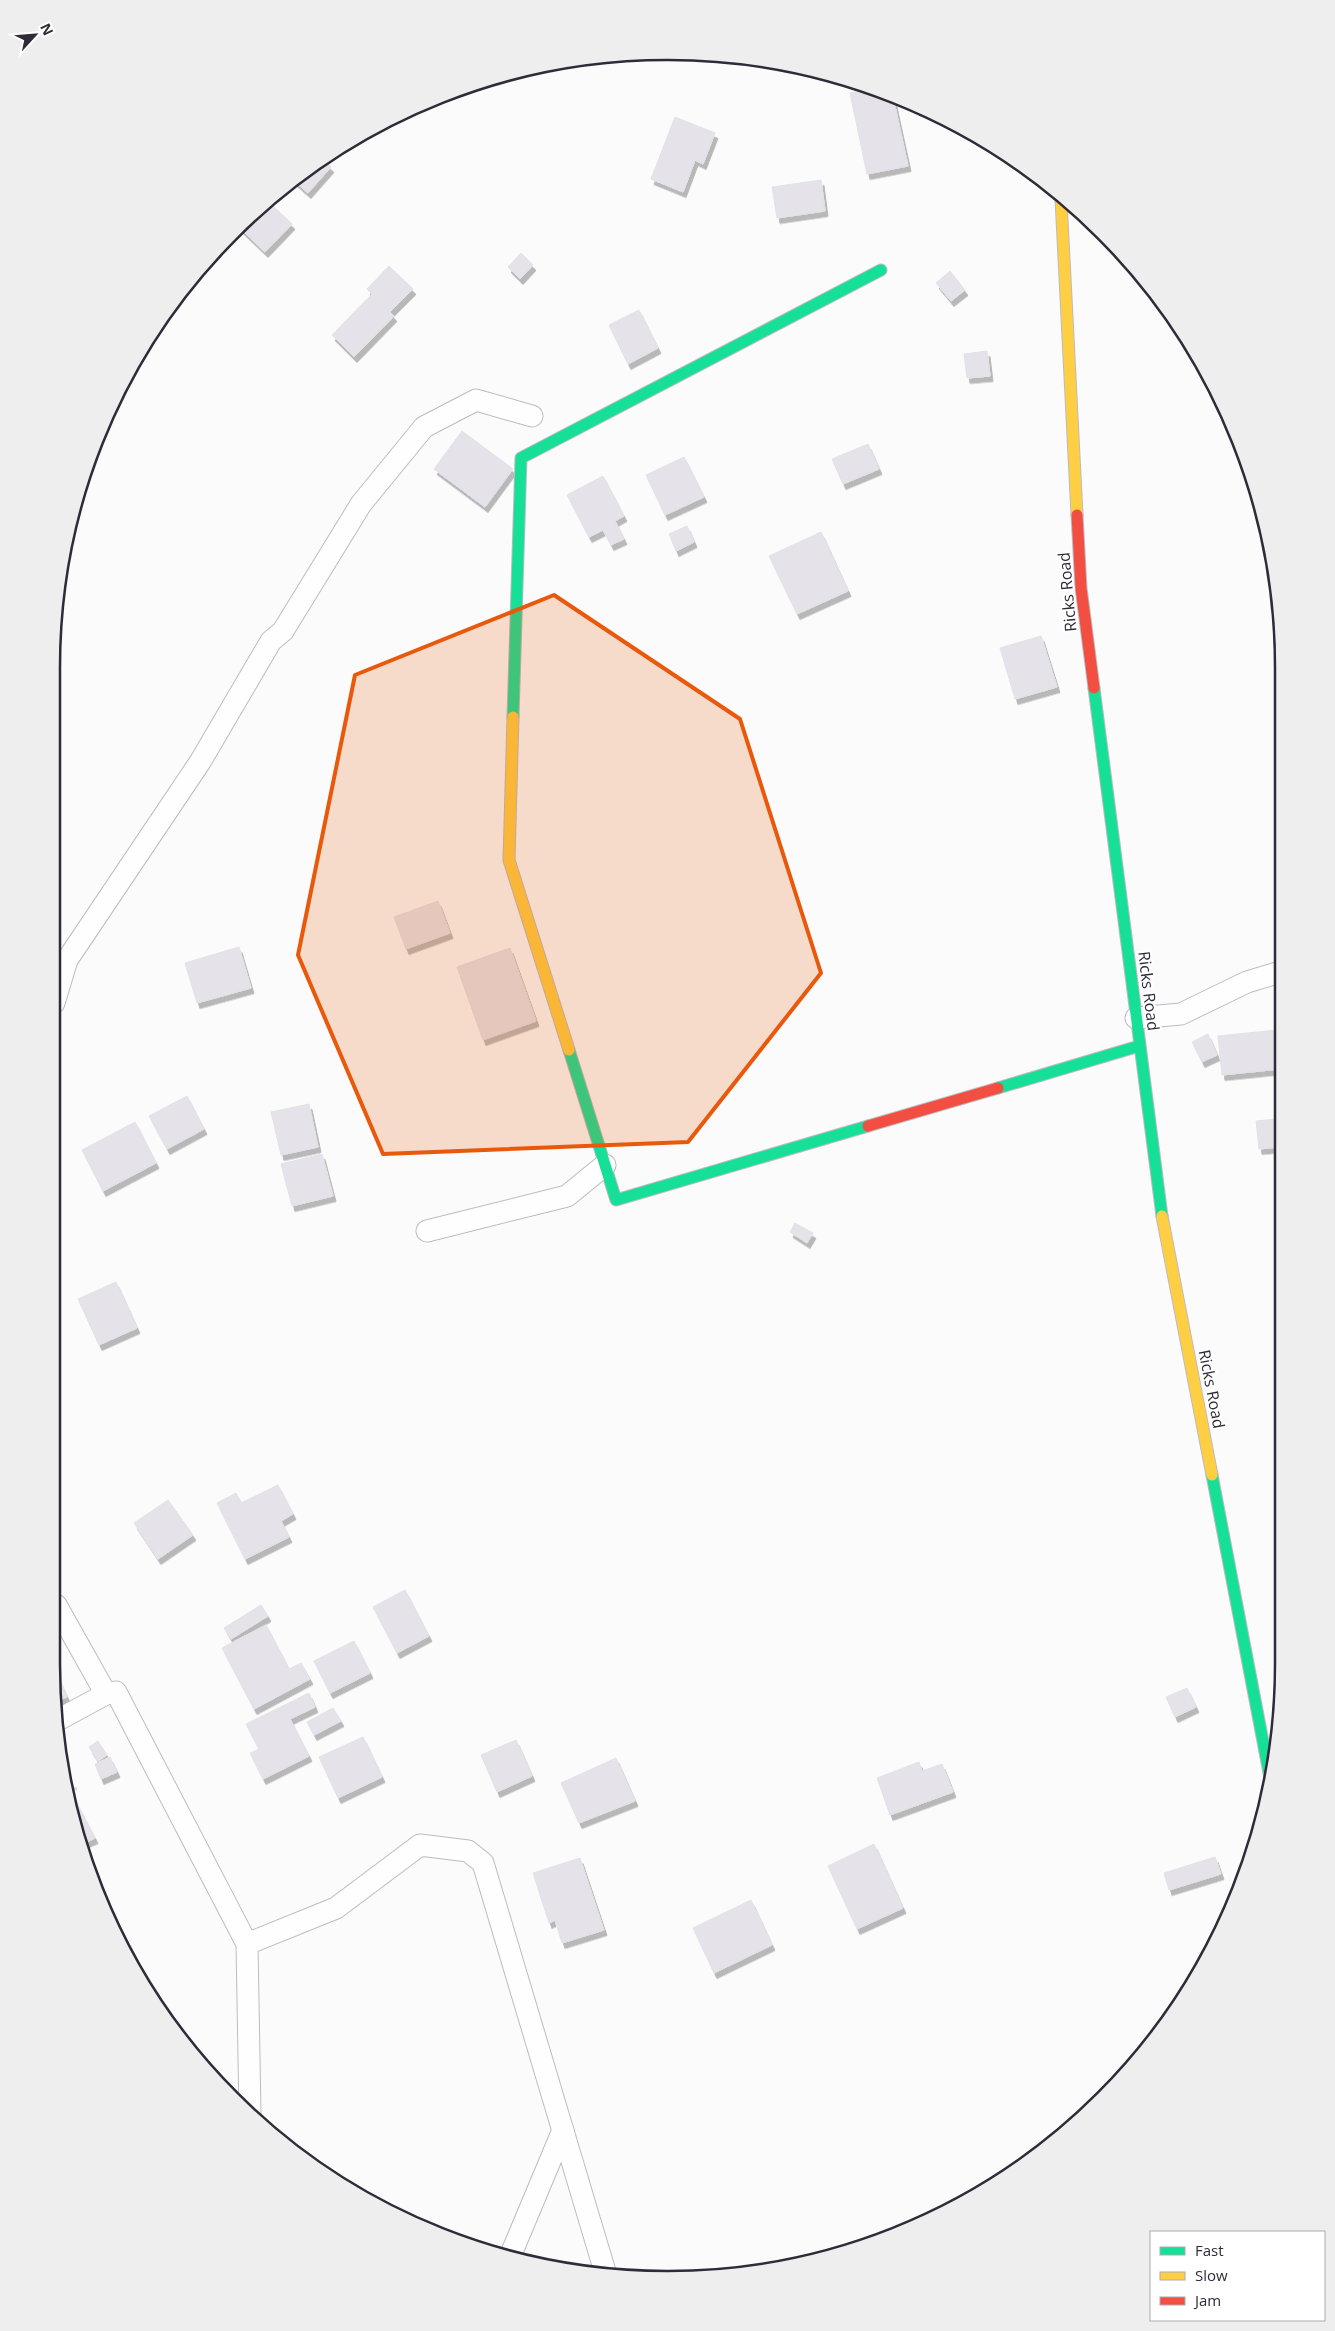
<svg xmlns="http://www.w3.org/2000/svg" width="1335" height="2331" font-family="'Open Sans',sans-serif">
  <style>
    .building { fill: #e5e3e9; stroke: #e3e1e7; filter: url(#shadow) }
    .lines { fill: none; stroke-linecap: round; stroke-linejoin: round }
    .street-casing { stroke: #bdbbc1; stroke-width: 23 }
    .fast-casing { stroke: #bdbbc1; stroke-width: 13 }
    .slow-casing { stroke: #bdbbc1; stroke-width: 13 }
    .jam-casing { stroke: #bdbbc1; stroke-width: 13 }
    .path { stroke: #d8d8da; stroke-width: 3; stroke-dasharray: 4 2.5; stroke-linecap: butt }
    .street { stroke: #fefefe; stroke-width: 21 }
    .fast { stroke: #16e098; stroke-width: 11 }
    .slow { stroke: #ffcf43; stroke-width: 11 }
    .jam { stroke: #f24e42; stroke-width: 11 }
    .marked { fill: #e8590c; fill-opacity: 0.2; stroke: #e8590c; stroke-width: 4; stroke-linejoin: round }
    .labels { text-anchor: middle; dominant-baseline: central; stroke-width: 4; stroke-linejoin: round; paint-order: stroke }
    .street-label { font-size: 16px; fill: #302b38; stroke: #fff }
    .rim { fill: none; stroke: #302b38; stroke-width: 2.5 }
  </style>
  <defs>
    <filter id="shadow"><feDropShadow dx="3" dy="5.5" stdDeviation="0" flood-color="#0004"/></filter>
  </defs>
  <rect width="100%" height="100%" fill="#fbfbfb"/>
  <g class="building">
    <polygon points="875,88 893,97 908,166 867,174 850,93"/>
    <polygon points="675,117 715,133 703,164 695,160 683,192 651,179"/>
    <polygon points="323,160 331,167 308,193 292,179"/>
    <polygon points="821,180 825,211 777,218 772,187"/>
    <polygon points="268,201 292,224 265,252 240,228"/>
    <polygon points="521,253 533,265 520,279 508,267"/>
    <polygon points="389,266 413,289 390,312 367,289"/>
    <polygon points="950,271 965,290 951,301 936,283"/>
    <polygon points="372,294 394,316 354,357 332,335"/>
    <polygon points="639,310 658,348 628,364 609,325"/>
    <polygon points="987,351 990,376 967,378 964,354"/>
    <polygon points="462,431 513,469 485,507 434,469"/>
    <polygon points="868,444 879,469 843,484 832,459"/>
    <polygon points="684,457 704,497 665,515 646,475"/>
    <polygon points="603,476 624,516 615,521 624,539 611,545 603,530 589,537 567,495"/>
    <polygon points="687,526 694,542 676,551 669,534"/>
    <polygon points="821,532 848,591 797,614 769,556"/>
    <polygon points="1041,636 1057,687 1015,699 1000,648"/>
    <polygon points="438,901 450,933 406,949 394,917"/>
    <polygon points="239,947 251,988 197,1003 185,963"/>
    <polygon points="510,948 536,1021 483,1040 457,967"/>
    <polygon points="1277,1030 1280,1069 1222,1075 1218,1036"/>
    <polygon points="1208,1034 1217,1055 1202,1062 1192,1042"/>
    <polygon points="187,1096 204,1129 167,1149 149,1116"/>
    <polygon points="309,1104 318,1147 281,1155 271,1112"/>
    <polygon points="1276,1119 1279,1147 1259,1149 1256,1121"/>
    <polygon points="135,1122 156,1163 103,1191 82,1150"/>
    <polygon points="322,1154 333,1196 292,1206 281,1164"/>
    <polygon points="795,1223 813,1233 807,1243 790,1232"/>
    <polygon points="116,1282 137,1328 99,1345 78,1299"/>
    <polygon points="278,1485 293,1514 281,1521 289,1537 245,1559 217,1503 236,1493 241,1503"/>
    <polygon points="168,1500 193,1535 158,1559 134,1523"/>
    <polygon points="405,1590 429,1636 397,1653 373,1607"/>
    <polygon points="261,1605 268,1616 231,1639 224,1628"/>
    <polygon points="266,1625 289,1669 301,1663 310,1679 254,1709 222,1648"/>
    <polygon points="354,1641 370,1673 330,1693 314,1661"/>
    <polygon points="56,1673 67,1697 56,1701"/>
    <polygon points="1187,1688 1196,1707 1175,1717 1166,1697"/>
    <polygon points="309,1693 315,1707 290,1719 309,1756 263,1779 250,1753 259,1749 246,1724"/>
    <polygon points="333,1708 341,1721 314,1735 307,1722"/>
    <polygon points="363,1737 382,1777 338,1798 319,1757"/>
    <polygon points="516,1740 532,1776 497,1792 481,1755"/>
    <polygon points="98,1741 107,1755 98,1761 89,1747"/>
    <polygon points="110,1757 117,1772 101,1779 95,1764"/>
    <polygon points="616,1758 635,1801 579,1823 561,1783"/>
    <polygon points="919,1762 922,1771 942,1764 953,1792 890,1815 877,1778"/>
    <polygon points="72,1794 95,1838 80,1845 69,1796"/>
    <polygon points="874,1844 903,1908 857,1929 828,1866"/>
    <polygon points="1215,1857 1221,1874 1169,1890 1164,1873"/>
    <polygon points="580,1858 604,1930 562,1943 555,1920 549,1923 533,1873"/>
    <polygon points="751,1900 772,1945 714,1973 693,1928"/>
  </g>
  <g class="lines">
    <g class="street-casing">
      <g id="street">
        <polyline points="54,1003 67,960 200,762 271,641 283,631 361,504 424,427 476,400 532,416"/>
        <polyline points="1136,1018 1181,1014 1247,982 1280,972"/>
        <polyline points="427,1231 567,1196 605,1165"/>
        <polyline points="56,1605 106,1694"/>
        <polyline points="56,1721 106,1694 116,1692 247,1944 250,2114"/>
        <polyline points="247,1944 336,1908 420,1845 468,1851 483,1863 606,2275"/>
        <polyline points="509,2259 563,2130"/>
      </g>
    </g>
    <g class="fast-casing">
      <g id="fast">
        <polyline points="1094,688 1162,1216"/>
        <polyline points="513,717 521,458 881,270"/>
        <polyline points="569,1050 616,1200 868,1126"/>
        <polyline points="998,1088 1139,1046"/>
        <polyline points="1212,1475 1270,1778"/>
      </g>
    </g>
    <g class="slow-casing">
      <g id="slow">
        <polyline points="1061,199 1077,515"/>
        <polyline points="513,717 509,860 569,1050"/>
        <polyline points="1162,1216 1212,1475"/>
      </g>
    </g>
    <g class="jam-casing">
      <g id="jam">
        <polyline points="1077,515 1081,588 1094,688"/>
        <polyline points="868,1126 998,1088"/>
      </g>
    </g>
    <polyline class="path" points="67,1788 77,1789"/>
    <use href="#street" class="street"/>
    <use href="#fast" class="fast"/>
    <use href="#slow" class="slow"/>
    <use href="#jam" class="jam"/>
  </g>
  <path class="marked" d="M554,595L740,719L821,973L688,1142L383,1154L298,955L355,675Z"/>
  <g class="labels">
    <g class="street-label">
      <text transform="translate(1067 592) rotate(-95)">Ricks Road</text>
      <text transform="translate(1149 991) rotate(83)">Ricks Road</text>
      <text transform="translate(1212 1389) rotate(79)">Ricks Road</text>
    </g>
  </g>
  <path d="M0 0H1335V2331H0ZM667 60H668A607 607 0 0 1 1275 667V1664A607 607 0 0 1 668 2271H667A607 607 0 0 1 60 1664V667A607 607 0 0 1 667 60Z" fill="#eeeeef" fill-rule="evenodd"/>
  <path class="rim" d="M667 60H668A607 607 0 0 1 1275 667V1664A607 607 0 0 1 668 2271H667A607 607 0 0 1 60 1664V667A607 607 0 0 1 667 60Z"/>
  <rect x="1150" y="2231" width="175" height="90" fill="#ffffff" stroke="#acaaaf"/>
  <rect x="1160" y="2247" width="25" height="8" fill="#16e098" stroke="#acaaaf"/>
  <text x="1195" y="2256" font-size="15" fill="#302b38">Fast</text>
  <rect x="1160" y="2272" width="25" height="8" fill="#ffcf43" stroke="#acaaaf"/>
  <text x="1195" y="2281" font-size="15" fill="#302b38">Slow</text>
  <rect x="1160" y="2297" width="25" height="8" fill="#f24e42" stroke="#acaaaf"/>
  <text x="1195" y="2306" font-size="15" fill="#302b38">Jam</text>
  <g transform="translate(35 35) rotate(64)" stroke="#ffffff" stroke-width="4" paint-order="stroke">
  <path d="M0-4L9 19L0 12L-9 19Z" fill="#302b38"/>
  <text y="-8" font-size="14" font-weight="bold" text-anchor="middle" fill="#302b38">N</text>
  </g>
</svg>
